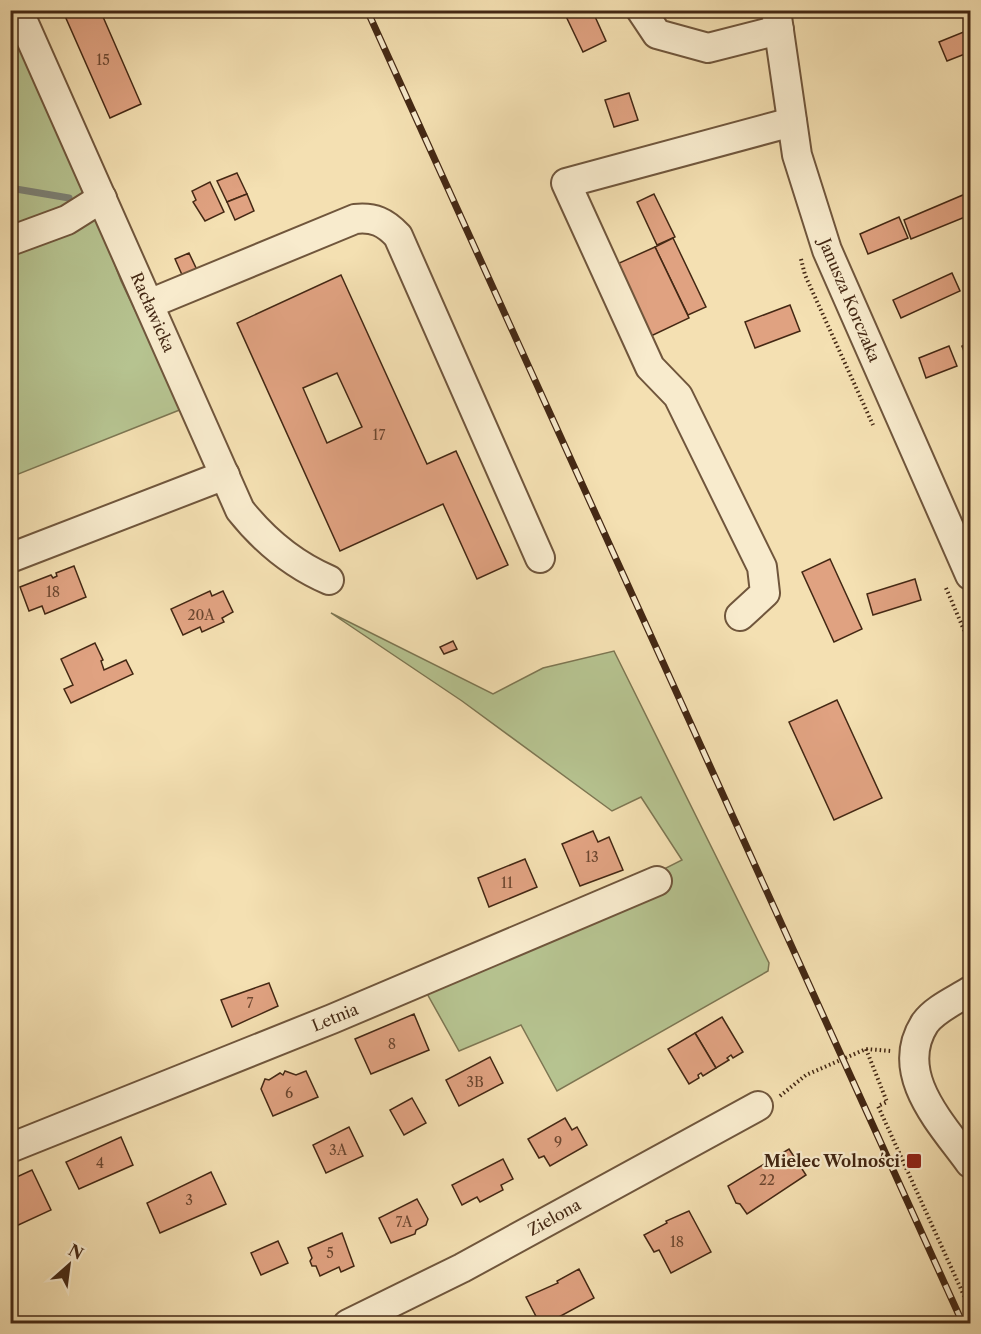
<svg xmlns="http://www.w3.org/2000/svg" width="981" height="1334" font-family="'Libre Caslon Text',serif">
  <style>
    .green { fill: #b6c390; stroke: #7d7652; stroke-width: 1.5 }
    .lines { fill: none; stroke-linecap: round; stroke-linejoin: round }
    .stream { stroke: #7b8075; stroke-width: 7 }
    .building { fill: #e0a281; stroke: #442814; stroke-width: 1.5; fill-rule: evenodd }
    .minor-casing { stroke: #70563c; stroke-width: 32 }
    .path { stroke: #442814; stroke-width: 4; stroke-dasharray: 1.5 3; stroke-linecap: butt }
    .minor { stroke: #f8ebcd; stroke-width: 28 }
    .rail-casing { stroke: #442814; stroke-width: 7 }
    .rail { stroke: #f8ebcd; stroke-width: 4.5; stroke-dasharray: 14; stroke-linecap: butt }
    .poi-dot { fill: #8f2418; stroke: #f8ebcd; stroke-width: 2 }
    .labels { text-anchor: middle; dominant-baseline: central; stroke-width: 4.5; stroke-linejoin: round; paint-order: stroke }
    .number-label { font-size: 14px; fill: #6b462f }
    .street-label { font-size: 16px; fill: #442814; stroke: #f8ebcd }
    .poi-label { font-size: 16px; font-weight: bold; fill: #442814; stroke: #f8ebcd; text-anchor: end }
  </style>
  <rect width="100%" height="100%" fill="#f4e0b2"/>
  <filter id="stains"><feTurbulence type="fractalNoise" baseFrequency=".00333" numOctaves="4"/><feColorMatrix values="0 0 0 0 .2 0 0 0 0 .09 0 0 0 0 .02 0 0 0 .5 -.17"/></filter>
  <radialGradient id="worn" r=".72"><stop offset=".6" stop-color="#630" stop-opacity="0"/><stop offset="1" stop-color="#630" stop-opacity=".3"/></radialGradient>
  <g class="green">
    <polygon points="10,21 81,177 121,281 182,409 11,477"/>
    <polygon points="331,613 493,694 543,668 614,651 769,963 768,971 557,1091 521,1025 459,1051 425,990 682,860 641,797 612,811 462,701"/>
  </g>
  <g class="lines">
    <polyline class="stream" points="10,188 69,198"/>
  </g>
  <g class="building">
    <polygon points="77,10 100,10 141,104 110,118 65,16"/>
    <polygon points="563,10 592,10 606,41 583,52"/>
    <polygon points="699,10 728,10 700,15"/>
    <polygon points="966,31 970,52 947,61 939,42"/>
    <polygon points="629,93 638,120 614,127 605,100"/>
    <polygon points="237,173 247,194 227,202 217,181"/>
    <polygon points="210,182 224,212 205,221 193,202 196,200 192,191"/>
    <polygon points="970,192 970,215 911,239 904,220"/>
    <polygon points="247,194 254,211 235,220 227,202"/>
    <polygon points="654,194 675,237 657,245 637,202"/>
    <polygon points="899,217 908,238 868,254 860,234"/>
    <polygon points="673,238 706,307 688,315 655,247"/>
    <polygon points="655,247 689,318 651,336 617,264"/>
    <polygon points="189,253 197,270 183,277 175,259"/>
    <polygon points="952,273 960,291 901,318 893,300"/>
    <path d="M341,275L427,464L456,451L508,565L477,579L443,504L340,551L237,323ZM337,373L362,427L327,443L303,388Z"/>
    <polygon points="790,305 800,331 755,348 745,322"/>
    <polygon points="970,342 970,361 968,362 962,346"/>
    <polygon points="949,346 957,366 926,378 919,358"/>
    <polygon points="830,559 862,629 834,642 802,572"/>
    <polygon points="74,566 86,597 45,614 42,606 29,611 20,587 51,575 53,578 57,576 56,573"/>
    <polygon points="915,579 921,600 873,615 867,594"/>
    <polygon points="210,591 212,596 223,591 233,612 222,618 224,622 202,632 200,627 183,635 171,609"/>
    <polygon points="453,641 457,649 444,654 440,647"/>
    <polygon points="95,643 103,660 101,661 104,670 126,660 133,674 71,703 64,689 73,685 61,659"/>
    <polygon points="837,700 882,798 834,820 789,722"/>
    <polygon points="593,831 598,842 609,837 623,870 580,886 562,844"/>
    <polygon points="525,859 537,887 489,907 478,878"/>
    <polygon points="269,983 278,1006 232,1027 221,1000"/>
    <polygon points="414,1014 429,1050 371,1074 355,1039"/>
    <polygon points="722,1017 743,1052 733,1058 731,1055 727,1058 729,1060 716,1068 695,1033"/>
    <polygon points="695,1033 716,1068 703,1076 701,1073 698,1075 699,1078 689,1084 668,1049"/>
    <polygon points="490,1057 503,1083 459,1106 446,1080"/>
    <polygon points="285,1071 296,1075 306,1071 318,1097 273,1116 261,1089 265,1079 269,1080 280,1073 283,1075"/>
    <polygon points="412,1098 426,1123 404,1135 390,1110"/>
    <polygon points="565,1118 572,1130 577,1127 587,1145 550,1166 544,1156 539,1158 528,1139"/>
    <polygon points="349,1127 363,1156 326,1173 313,1145"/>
    <polygon points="121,1137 133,1165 79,1189 66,1162"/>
    <polygon points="789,1149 806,1175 747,1214 740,1204 736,1203 728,1186"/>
    <polygon points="503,1159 513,1179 501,1185 503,1190 480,1202 477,1197 462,1205 452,1185"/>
    <polygon points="32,1170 51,1210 14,1227 10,1220 10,1180"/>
    <polygon points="211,1172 226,1204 160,1233 147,1203"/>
    <polygon points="417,1199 428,1219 426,1225 416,1230 415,1234 391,1243 379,1218"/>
    <polygon points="689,1211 711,1252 671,1273 659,1250 654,1252 644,1235 667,1223 666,1221"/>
    <polygon points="342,1233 354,1266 341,1272 339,1267 320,1276 316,1266 312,1266 310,1261 312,1258 308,1248"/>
    <polygon points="278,1241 288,1263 261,1275 251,1253"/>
    <polygon points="579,1269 594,1298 546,1324 540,1324 526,1297 558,1283 557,1281"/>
  </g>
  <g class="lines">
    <g class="minor-casing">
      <g id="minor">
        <path d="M18,10L240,510C263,539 294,565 329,580"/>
        <polyline points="641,10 657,34 708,48 779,30"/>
        <polyline points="776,10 797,155 827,250 970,575"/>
        <polyline points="10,241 67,220 102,198"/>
        <path d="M149,304L355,219C374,217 385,222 398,236L540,558"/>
        <polyline points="10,558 225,475"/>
        <polyline points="740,616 765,593 762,567 678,396 650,367 566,183 792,122"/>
        <path d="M970,991C956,1000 935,1009 925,1023C892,1074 942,1124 970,1163"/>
        <polyline points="10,1148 332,1019 657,881"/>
        <polyline points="348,1324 462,1268 758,1106"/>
      </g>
    </g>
    <g class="path">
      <polyline points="801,259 805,275 873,425"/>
      <polyline points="946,588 970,644"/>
      <polyline points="866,1049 887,1102 878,1106 970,1309"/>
      <polyline points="780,1096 806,1075 866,1049 891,1051"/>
    </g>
    <use href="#minor" class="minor"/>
    <g class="rail-casing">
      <polyline id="rail" points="367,10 963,1324"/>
    </g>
    <use href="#rail" class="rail"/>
  </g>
  <rect class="poi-dot" x="906" y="1153" width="16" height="16" rx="3"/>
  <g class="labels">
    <g class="number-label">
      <text x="103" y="60">15</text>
      <text x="379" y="435">17</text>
      <text x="53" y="592">18</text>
      <text x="201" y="615">20A</text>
      <text x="592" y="857">13</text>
      <text x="507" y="883">11</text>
      <text x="250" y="1003">7</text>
      <text x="392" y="1044">8</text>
      <text x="475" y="1082">3B</text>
      <text x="289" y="1093">6</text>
      <text x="558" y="1142">9</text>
      <text x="338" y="1150">3A</text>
      <text x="100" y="1163">4</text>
      <text x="767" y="1180">22</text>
      <text x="189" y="1200">3</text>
      <text x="404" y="1222">7A</text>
      <text x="677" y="1242">18</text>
      <text x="330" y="1253">5</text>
    </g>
    <g class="street-label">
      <text transform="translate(850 300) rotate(67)">Janusza Korczaka</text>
      <text transform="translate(153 312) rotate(66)">Racławicka</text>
      <text transform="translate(335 1017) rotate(-22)">Letnia</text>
      <text transform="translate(554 1217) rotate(-29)">Zielona</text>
    </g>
    <g class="poi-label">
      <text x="900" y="1161">Mielec Wolności</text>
    </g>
  </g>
  <rect width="981" height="1334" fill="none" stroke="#f4e0b2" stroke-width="36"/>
  <rect x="12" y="12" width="957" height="1310" fill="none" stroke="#442814" stroke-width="3"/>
  <rect x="18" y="18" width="945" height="1298" fill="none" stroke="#442814" stroke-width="1.5"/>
  <g transform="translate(69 1265) rotate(28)" stroke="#f8ebcd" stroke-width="4.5" paint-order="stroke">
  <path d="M0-4.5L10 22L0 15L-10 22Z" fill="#442814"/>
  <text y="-9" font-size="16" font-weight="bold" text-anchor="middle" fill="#442814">N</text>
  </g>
  <rect width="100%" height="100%" filter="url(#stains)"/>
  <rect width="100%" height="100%" fill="url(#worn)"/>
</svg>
